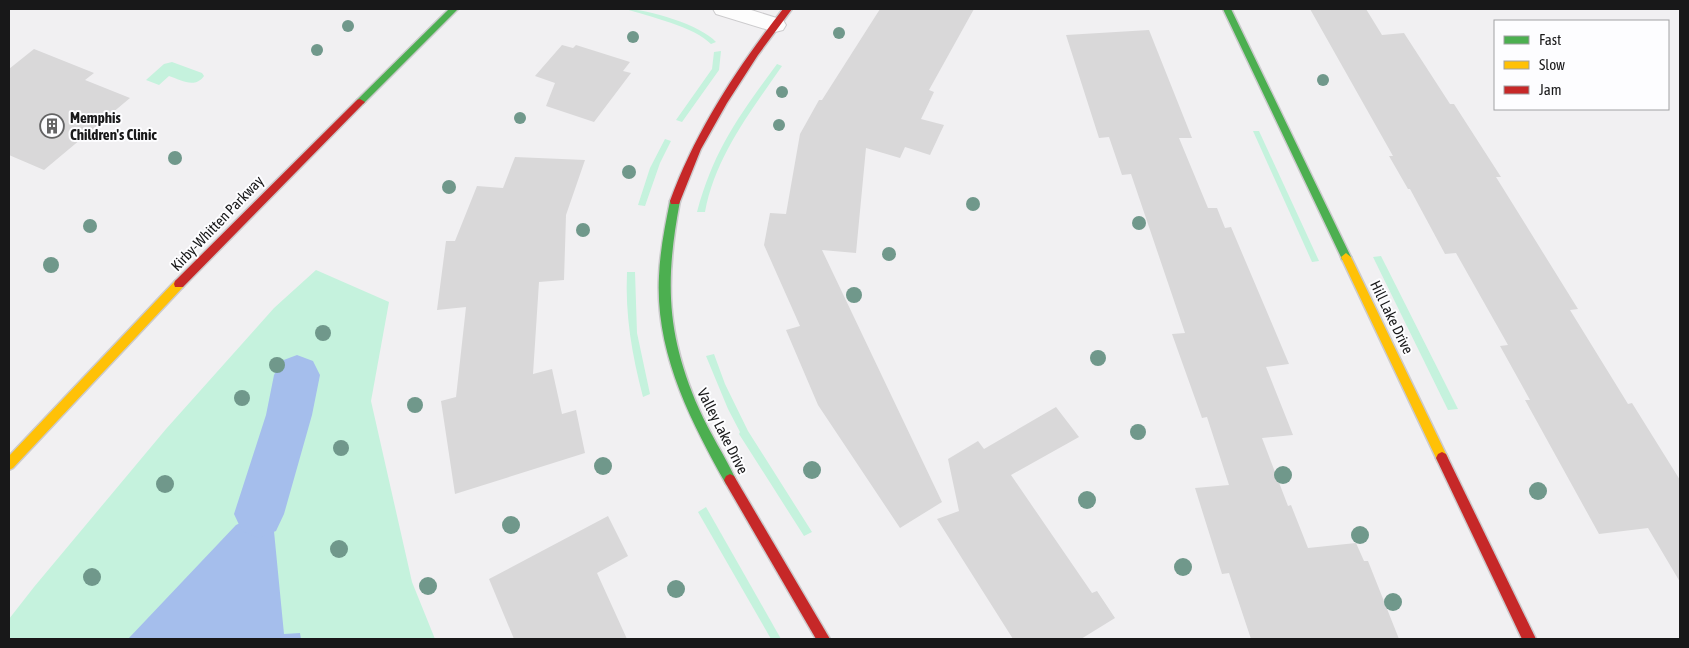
<svg xmlns="http://www.w3.org/2000/svg" width="1689" height="648" font-family="'Asap Condensed',sans-serif">
  <style>
    .green { fill: #c5f2dd }
    .water { fill: #a5beec }
    .lines { fill: none; stroke-linecap: round; stroke-linejoin: round }
    .canal { fill: #a5beec; fill-rule: evenodd }
    .building { fill: #d9d8d9 }
    .street-casing { stroke: #cccbcd; stroke-width: 2 }
    .fast-casing { stroke: #cccbcd; stroke-width: 3 }
    .slow-casing { stroke: #cccbcd; stroke-width: 3 }
    .jam-casing { stroke: #cccbcd; stroke-width: 3 }
    .street { fill: #fdfdfd; fill-rule: evenodd }
    .fast { fill: #4caf50; fill-rule: evenodd }
    .slow { fill: #ffc107; fill-rule: evenodd }
    .jam { fill: #c62828; fill-rule: evenodd }
    .tree { fill: #70988b }
    .labels { text-anchor: middle; dominant-baseline: central; stroke-width: 4; stroke-linejoin: round; paint-order: stroke }
    .poi-label { font-size: 15px; font-weight: bold; fill: #181819; stroke: #fdfdff; text-anchor: start }
    .street-label { font-size: 15px; fill: #181819; stroke: #fdfdff }
  </style>
  <rect width="100%" height="100%" fill="#f1f0f2"/>
  <g class="green">
    <path d="M625,9C648,9 701,25 716,42L711,44C695,27 648,16 625,9Z"/>
    <polygon points="721,51 719,70 682,122 676,120 712,69 714,52"/>
    <path d="M172,62L202,73L204,76C195,89 181,80 169,76L159,85L146,80L164,64Z"/>
    <path d="M777,64L782,66C751,111 715,157 705,212H697C714,149 739,116 777,64Z"/>
    <polygon points="1253,131 1259,131 1319,261 1312,262"/>
    <polygon points="665,139 671,141 660,163 645,206 638,205 650,168"/>
    <polygon points="1381,256 1458,409 1448,410 1373,257"/>
    <polygon points="316,270 389,302 371,401 412,582 435,639 9,639 9,619 34,587 166,429 274,308"/>
    <path d="M627,272H635L637,333L650,394L643,397C632,355 625,315 627,272Z"/>
    <polygon points="714,354 725,384 748,431 812,532 804,536 739,434 740,432 728,409 706,356"/>
    <polygon points="706,507 781,639 771,639 698,512"/>
  </g>
  <polygon class="water" points="259,514 273,521 284,634 300,633 301,639 128,639 236,525"/>
  <g class="lines">
    <polygon class="canal" points="297,355 313,361 320,375 312,415 284,514 276,531 259,538 242,531 234,514 266,415 274,375 281,361"/>
  </g>
  <g class="building">
    <polygon points="880,9 974,9 929,90 934,92 921,119 944,125 930,155 905,147 900,158 866,148 856,253 822,250 942,502 900,528 818,405 786,330 800,326 764,245 770,213 786,214 800,134 819,100 822,100"/>
    <polygon points="1310,9 1366,9 1382,35 1404,33 1450,104 1454,104 1501,177 1496,177 1578,309 1570,310 1628,404 1632,403 1680,480 1680,582 1648,528 1599,534 1525,400 1530,400 1500,346 1508,345 1456,253 1445,254 1410,189 1408,189 1389,156 1393,156"/>
    <polygon points="1149,30 1192,138 1179,138 1208,208 1217,208 1225,228 1231,227 1289,364 1266,367 1293,435 1262,438 1288,506 1291,505 1308,548 1356,543 1364,561 1368,561 1399,639 1251,639 1229,573 1222,574 1195,488 1229,485 1207,417 1202,418 1172,334 1185,333 1131,174 1122,175 1109,137 1099,138 1066,35"/>
    <polygon points="562,45 573,48 576,45 630,62 623,71 631,73 594,122 546,106 555,83 535,76"/>
    <polygon points="34,49 94,73 85,80 130,98 44,170 9,155 9,69"/>
    <polygon points="515,157 585,160 566,215 564,280 539,282 533,374 552,369 562,414 576,410 585,453 455,494 441,401 456,397 466,307 437,310 446,241 455,241 477,186 503,188"/>
    <polygon points="1056,407 1079,437 1011,475 1092,593 1097,591 1115,618 1081,639 1013,639 937,519 959,511 948,459 978,441 984,449"/>
    <polygon points="608,516 628,556 597,573 627,639 514,639 489,579"/>
  </g>
  <g class="lines">
    <g class="street-casing">
      <polygon id="street" points="713,9 748,9 783,20 786,25 783,30 775,32 716,14"/>
    </g>
    <g class="fast-casing">
      <g id="fast">
        <polygon points="449,9 458,9 363,104 357,104 357,100"/>
        <polygon points="1223,9 1231,9 1351,257 1350,260 1342,260 1341,257"/>
        <path d="M675,197L680,201C665,280 666,334 699,409C710,434 725,456 736,480L734,484L730,486L726,484C690,420 655,352 659,276C660,251 665,226 670,201Z"/>
      </g>
    </g>
    <g class="slow-casing">
      <g id="slow">
        <polygon points="1346,253 1351,257 1446,454 1448,458 1446,462 1442,464 1438,462 1341,257"/>
        <polygon points="179,279 183,281 184,284 183,287 13,468 9,470 9,456 175,281"/>
      </g>
    </g>
    <g class="jam-casing">
      <g id="jam">
        <path d="M783,9H792L758,55L727,103L701,149L679,204H671L670,201C696,130 737,68 783,9Z"/>
        <polygon points="360,99 365,102 363,104 183,287 175,287 174,284 175,281 357,100"/>
        <polygon points="1442,452 1446,454 1536,639 1522,639 1436,458 1438,454"/>
        <polygon points="730,474 734,476 830,639 816,639 726,484 724,480 726,476"/>
      </g>
    </g>
    <use href="#street" class="street"/>
    <use href="#fast" class="fast"/>
    <use href="#slow" class="slow"/>
    <use href="#jam" class="jam"/>
  </g>
  <g class="tree">
    <circle cx="348" cy="26" r="6"/>
    <circle cx="839" cy="33" r="6"/>
    <circle cx="633" cy="37" r="6"/>
    <circle cx="317" cy="50" r="6"/>
    <circle cx="1323" cy="80" r="6"/>
    <circle cx="782" cy="92" r="6"/>
    <circle cx="520" cy="118" r="6"/>
    <circle cx="779" cy="125" r="6"/>
    <circle cx="175" cy="158" r="7"/>
    <circle cx="629" cy="172" r="7"/>
    <circle cx="449" cy="187" r="7"/>
    <circle cx="973" cy="204" r="7"/>
    <circle cx="1139" cy="223" r="7"/>
    <circle cx="90" cy="226" r="7"/>
    <circle cx="583" cy="230" r="7"/>
    <circle cx="889" cy="254" r="7"/>
    <circle cx="51" cy="265" r="8"/>
    <circle cx="854" cy="295" r="8"/>
    <circle cx="323" cy="333" r="8"/>
    <circle cx="1098" cy="358" r="8"/>
    <circle cx="277" cy="365" r="8"/>
    <circle cx="242" cy="398" r="8"/>
    <circle cx="415" cy="405" r="8"/>
    <circle cx="1138" cy="432" r="8"/>
    <circle cx="341" cy="448" r="8"/>
    <circle cx="603" cy="466" r="9"/>
    <circle cx="812" cy="470" r="9"/>
    <circle cx="1283" cy="475" r="9"/>
    <circle cx="165" cy="484" r="9"/>
    <circle cx="1538" cy="491" r="9"/>
    <circle cx="1087" cy="500" r="9"/>
    <circle cx="511" cy="525" r="9"/>
    <circle cx="1360" cy="535" r="9"/>
    <circle cx="339" cy="549" r="9"/>
    <circle cx="1183" cy="567" r="9"/>
    <circle cx="92" cy="577" r="9"/>
    <circle cx="428" cy="586" r="9"/>
    <circle cx="676" cy="589" r="9"/>
    <circle cx="1393" cy="602" r="9"/>
  </g>
  <defs>
    <g id="building-ring" transform="scale(1.25)"><circle r="9.5" fill="#fdfdff" stroke="#646465" stroke-width="1.5"/><path d="M-4-6H4V6H1V3H-1V6H-4ZM-2.5-4.3h1.7v1.8h-1.7ZM.8-4.3h1.7v1.8H.8ZM-2.5-1h1.7V.8h-1.7ZM.8-1h1.7V.8H.8Z" fill="#646465"/></g>
  </defs>
  <g fill-rule="evenodd">
    <use href="#building-ring" x="52" y="126"/>
  </g>
  <g class="labels">
    <g class="poi-label">
      <text x="70" y="117">Memphis<tspan x="70" dy="17">Children's Clinic</tspan></text>
    </g>
    <g class="street-label">
      <text transform="translate(217 223) rotate(-46)">Kirby-Whitten Parkway</text>
      <text transform="translate(1392 317) rotate(64)">Hill Lake Drive</text>
      <text transform="translate(723 431) rotate(63)">Valley Lake Drive</text>
    </g>
  </g>
  <rect width="1689" height="648" fill="none" stroke="#181819" stroke-width="20"/>
  <rect x="1494" y="20" width="175" height="90" fill="#fdfdff" stroke="#a1a1a3"/>
  <rect x="1504" y="36" width="25" height="8" fill="#4caf50" stroke="#a1a1a3"/>
  <text x="1539" y="45" font-size="15" fill="#181819">Fast</text>
  <rect x="1504" y="61" width="25" height="8" fill="#ffc107" stroke="#a1a1a3"/>
  <text x="1539" y="70" font-size="15" fill="#181819">Slow</text>
  <rect x="1504" y="86" width="25" height="8" fill="#c62828" stroke="#a1a1a3"/>
  <text x="1539" y="95" font-size="15" fill="#181819">Jam</text>
</svg>
